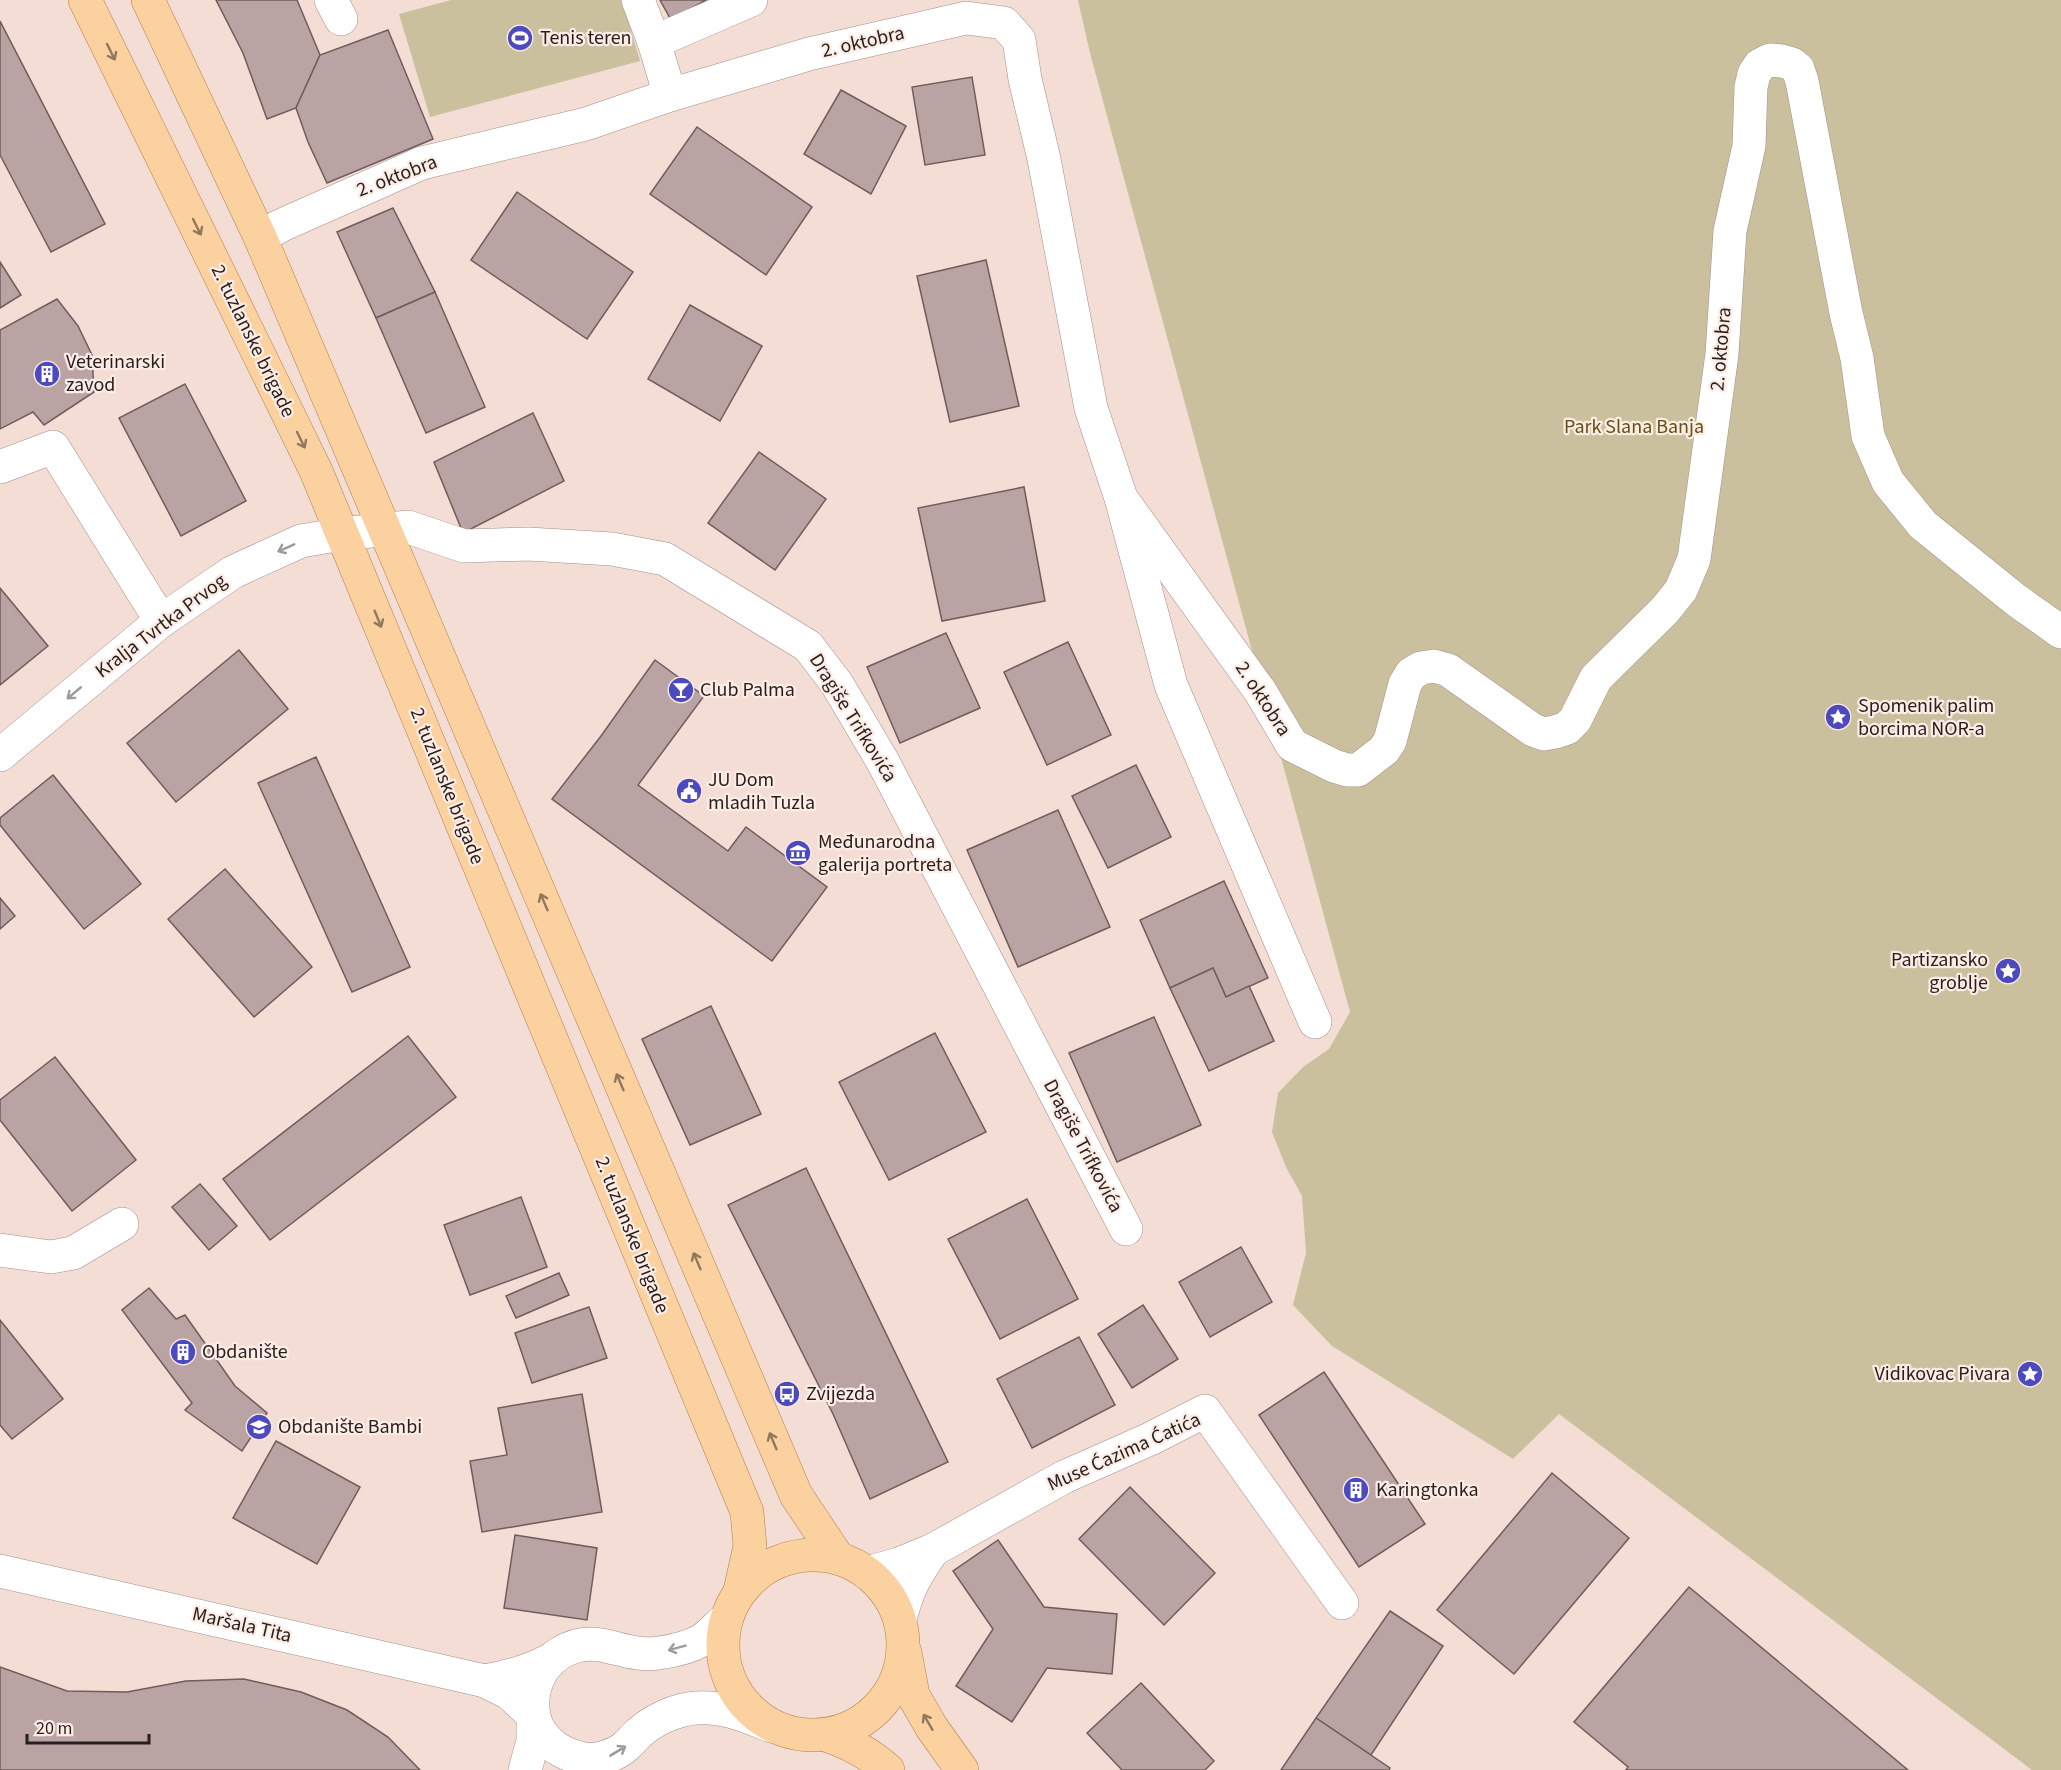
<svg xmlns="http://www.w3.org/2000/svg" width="2061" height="1770" font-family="'Source Sans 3',sans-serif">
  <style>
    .park { fill: #cbc09d }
    .building { fill: #baa3a3; stroke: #705c5c; stroke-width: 1.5 }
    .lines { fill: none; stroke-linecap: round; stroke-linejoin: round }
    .minor-casing { stroke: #a38f87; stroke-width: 34 }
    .major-casing { stroke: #ae7f48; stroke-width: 34 }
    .minor { stroke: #fff; stroke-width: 33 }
    .major { stroke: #fbd19f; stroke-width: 33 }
    .oneway { stroke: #90785e }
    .oneway2 { stroke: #9d9a99 }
    .labels { text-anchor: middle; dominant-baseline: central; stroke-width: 4.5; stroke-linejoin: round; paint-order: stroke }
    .poi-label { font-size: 20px; fill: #261f1c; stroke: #fdece5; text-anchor: start }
    .street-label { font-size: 20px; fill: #261f1c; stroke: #fdece5 }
    .park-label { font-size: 20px; fill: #625110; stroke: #fdece5 }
  </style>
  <rect width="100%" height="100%" fill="#f3ddd5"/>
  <g class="park">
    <polygon points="451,0 622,0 640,61 430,117 399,14"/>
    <polygon points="1078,0 2061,0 2061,1770 2032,1770 1559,1414 1513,1459 1332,1346 1293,1305 1306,1253 1302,1196 1286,1167 1272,1132 1278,1093 1303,1067 1329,1049 1350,1012 1090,53"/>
  </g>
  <g class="building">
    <polygon points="216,0 297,0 320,55 296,108 267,119 243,53"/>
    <polygon points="660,0 706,0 671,20"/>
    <polygon points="0,21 105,224 51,252 0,155"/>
    <polygon points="388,30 433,139 327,183 308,142 296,108 320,55"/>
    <polygon points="972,77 985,155 925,165 912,87"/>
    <polygon points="841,90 906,126 871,194 804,154"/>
    <polygon points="697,127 812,207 766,275 650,194"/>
    <polygon points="517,192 633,272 587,339 471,260"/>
    <polygon points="393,208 435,292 376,318 337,232"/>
    <polygon points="986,260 1019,406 950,422 917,276"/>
    <polygon points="0,262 21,295 0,308"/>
    <polygon points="435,292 485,407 426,433 376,318"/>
    <polygon points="57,299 78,326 92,355 94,392 44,425 33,412 0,429 0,330"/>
    <polygon points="690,305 762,346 720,421 648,379"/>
    <polygon points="185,384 246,501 181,536 119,418"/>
    <polygon points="533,413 564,481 463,533 434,462"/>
    <polygon points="759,452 826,499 775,570 708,523"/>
    <polygon points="1024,487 1045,601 942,621 918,508"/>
    <polygon points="0,588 48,646 0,685"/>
    <polygon points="946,633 980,708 900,743 867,667"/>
    <polygon points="1068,642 1111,735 1047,765 1004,672"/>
    <polygon points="239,650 288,709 176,802 127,743"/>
    <polygon points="655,660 704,696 638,785 728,851 746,827 827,887 772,961 552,799 601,736"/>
    <polygon points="316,757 410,967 352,992 258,783"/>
    <polygon points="1136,765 1171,837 1108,868 1072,796"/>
    <polygon points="53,775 141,884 84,929 0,825 0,818"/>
    <polygon points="1058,810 1110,927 1018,967 967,850"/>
    <polygon points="225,869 312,967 254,1017 168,919"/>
    <polygon points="1224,881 1268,978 1226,997 1213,968 1170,988 1140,920"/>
    <polygon points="0,898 15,916 0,929"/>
    <polygon points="1213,968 1226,997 1249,986 1274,1041 1209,1071 1170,988"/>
    <polygon points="711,1006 761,1114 690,1145 642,1039"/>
    <polygon points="1154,1017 1201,1125 1117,1162 1069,1053"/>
    <polygon points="935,1033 986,1132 889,1180 839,1082"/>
    <polygon points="408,1036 456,1097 270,1240 223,1179"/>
    <polygon points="55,1057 136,1160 72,1211 0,1120 0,1100"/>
    <polygon points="806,1168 948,1462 870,1499 833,1414 728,1205"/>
    <polygon points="200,1184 237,1226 209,1250 172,1207"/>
    <polygon points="521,1197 547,1267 470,1295 444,1225"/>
    <polygon points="1027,1199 1078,1299 1000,1339 948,1239"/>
    <polygon points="1241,1247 1272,1302 1210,1337 1179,1282"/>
    <polygon points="559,1273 569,1295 516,1318 506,1296"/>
    <polygon points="149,1288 176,1319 185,1315 235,1386 267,1413 242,1451 185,1410 192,1403 122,1310"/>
    <polygon points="1143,1305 1178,1359 1132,1388 1098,1334"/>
    <polygon points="589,1307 607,1358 532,1383 515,1333"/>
    <polygon points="0,1320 63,1399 12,1439 0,1425"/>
    <polygon points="1079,1337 1115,1405 1032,1448 997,1379"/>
    <polygon points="1324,1372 1425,1524 1359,1567 1259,1415"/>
    <polygon points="582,1394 602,1512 482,1532 470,1461 507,1455 498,1408"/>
    <polygon points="276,1441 360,1487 317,1564 233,1518"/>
    <polygon points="1552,1473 1629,1538 1514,1674 1437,1610"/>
    <polygon points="1130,1487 1215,1573 1164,1625 1079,1539"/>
    <polygon points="515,1535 597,1548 587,1620 504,1608"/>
    <polygon points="998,1540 1044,1607 1117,1614 1112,1674 1047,1668 1012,1722 956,1686 993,1629 953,1571"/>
    <polygon points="1689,1587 1908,1770 1626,1770 1628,1767 1574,1722"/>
    <polygon points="1390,1611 1443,1646 1371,1755 1316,1718"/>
    <polygon points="0,1667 67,1691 127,1692 186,1681 244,1679 301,1692 347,1710 388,1737 420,1770 0,1770"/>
    <polygon points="1141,1683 1214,1761 1205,1770 1122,1770 1087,1733"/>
    <polygon points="1316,1718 1390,1768 1389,1770 1281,1770"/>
  </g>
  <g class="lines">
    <g class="minor-casing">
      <g id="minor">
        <polyline points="331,0 341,19"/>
        <polyline points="638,0 654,42"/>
        <polyline points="670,95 654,42 751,0"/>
        <polyline points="260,237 282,225 422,163 586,124 670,95 809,54 966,18 1004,23 1019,40 1025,79 1044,159 1091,408 1121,498 1171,685 1315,1022"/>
        <polyline points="0,467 53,447 161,621"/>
        <polyline points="1121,498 1260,691 1292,745 1334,766 1347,770 1358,770 1384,750 1390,741 1405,684 1411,674 1421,668 1434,666 1448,670 1533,730 1544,734 1555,732 1567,728 1575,720 1596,678 1665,610 1681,590 1694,559 1722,354 1730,231 1749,146 1751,87 1754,74 1760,65 1770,60 1782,61 1792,64 1798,69 1802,81 1846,313 1857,358 1868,436 1888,482 1923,525 2016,600 2061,632"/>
        <polyline points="0,755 161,621 233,572 301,541 342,534 408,527 464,546 528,544 612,549 665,559 808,646 837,684 883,762 1126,1229"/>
        <polyline points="0,1250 51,1257 73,1253 122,1224"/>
        <polyline points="933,1550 1064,1477 1150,1439 1205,1411 1342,1603"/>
        <polyline points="0,1571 485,1681"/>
        <path d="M867,1573L899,1564L933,1550C915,1576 908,1588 900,1619"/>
        <path d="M726,1619C718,1625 711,1634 702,1640C690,1647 673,1651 659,1653C636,1656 622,1649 601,1645C571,1640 543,1658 535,1687C531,1702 532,1721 542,1734C553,1749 567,1755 584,1759C598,1761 616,1755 626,1746C631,1742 634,1737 639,1733C653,1720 677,1709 696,1708C723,1706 746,1716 771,1726"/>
        <path d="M525,1770L533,1741V1715L509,1693L485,1681C508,1677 527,1672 548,1661"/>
      </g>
    </g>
    <g class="major-casing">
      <g id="major">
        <polyline points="85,0 316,471 747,1512 750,1546 740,1591"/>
        <polyline points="148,0 260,237 796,1495 838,1558"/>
        <circle cx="813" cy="1645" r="90"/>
        <polyline points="905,1652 913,1695 932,1728 962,1770"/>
        <path d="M826,1735C850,1743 869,1753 888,1770"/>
      </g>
    </g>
    <use href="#minor" class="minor"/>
    <use href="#major" class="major"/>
  </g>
  <defs><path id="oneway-shaft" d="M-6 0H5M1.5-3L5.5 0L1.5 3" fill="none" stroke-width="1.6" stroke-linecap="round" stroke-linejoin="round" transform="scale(1.5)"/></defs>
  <g class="oneway">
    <use href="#oneway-shaft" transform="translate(111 52) rotate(64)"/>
    <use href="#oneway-shaft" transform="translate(197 227) rotate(64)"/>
    <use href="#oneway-shaft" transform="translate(301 440) rotate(64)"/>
    <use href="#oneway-shaft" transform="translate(378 619) rotate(68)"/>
    <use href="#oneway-shaft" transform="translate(544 902) rotate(-113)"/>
    <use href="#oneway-shaft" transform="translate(620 1082) rotate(-113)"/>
    <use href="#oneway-shaft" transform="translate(697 1261) rotate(-113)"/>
    <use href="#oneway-shaft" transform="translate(773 1441) rotate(-113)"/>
    <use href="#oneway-shaft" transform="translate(928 1722) rotate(-120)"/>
  </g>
  <g class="oneway2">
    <use href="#oneway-shaft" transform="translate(286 548) rotate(156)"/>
    <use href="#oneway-shaft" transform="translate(74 693) rotate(140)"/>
    <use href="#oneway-shaft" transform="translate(677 1648) rotate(165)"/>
    <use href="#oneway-shaft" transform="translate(618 1751) rotate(-31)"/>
  </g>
  <defs>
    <g id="stadium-disc" transform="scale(1.35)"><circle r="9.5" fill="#4d49bf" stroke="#fdece5"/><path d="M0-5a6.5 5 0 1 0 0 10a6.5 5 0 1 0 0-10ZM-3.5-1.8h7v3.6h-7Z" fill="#fff"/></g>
    <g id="building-disc" transform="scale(1.35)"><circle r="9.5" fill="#4d49bf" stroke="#fdece5"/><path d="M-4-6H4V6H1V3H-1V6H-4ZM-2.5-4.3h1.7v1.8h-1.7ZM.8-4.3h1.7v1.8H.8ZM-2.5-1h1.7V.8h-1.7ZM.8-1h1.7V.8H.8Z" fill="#fff"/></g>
    <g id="bar-disc" transform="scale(1.35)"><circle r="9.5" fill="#4d49bf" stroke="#fdece5"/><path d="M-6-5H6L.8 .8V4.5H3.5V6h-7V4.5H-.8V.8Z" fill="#fff"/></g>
    <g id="sight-disc" transform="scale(1.35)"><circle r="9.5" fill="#4d49bf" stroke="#fdece5"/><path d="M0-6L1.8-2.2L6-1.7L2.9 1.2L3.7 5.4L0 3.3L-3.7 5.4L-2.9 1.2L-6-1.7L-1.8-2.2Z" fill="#fff"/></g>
    <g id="civic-disc" transform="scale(1.35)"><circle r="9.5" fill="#4d49bf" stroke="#fdece5"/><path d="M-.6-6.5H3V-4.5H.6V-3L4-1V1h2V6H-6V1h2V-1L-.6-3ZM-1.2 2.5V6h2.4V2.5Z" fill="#fff"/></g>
    <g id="museum-disc" transform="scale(1.35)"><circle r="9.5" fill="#4d49bf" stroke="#fdece5"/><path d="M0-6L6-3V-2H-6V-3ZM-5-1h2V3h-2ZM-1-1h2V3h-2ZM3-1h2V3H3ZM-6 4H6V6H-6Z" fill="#fff"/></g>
    <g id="bus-disc" transform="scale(1.35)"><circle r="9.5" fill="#4d49bf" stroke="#fdece5"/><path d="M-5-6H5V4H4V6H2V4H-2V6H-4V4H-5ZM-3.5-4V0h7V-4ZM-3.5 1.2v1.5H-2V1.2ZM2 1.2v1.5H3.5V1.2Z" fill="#fff"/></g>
    <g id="school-disc" transform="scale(1.35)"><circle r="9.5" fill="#4d49bf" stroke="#fdece5"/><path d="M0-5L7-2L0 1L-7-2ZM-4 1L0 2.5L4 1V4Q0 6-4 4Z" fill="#fff"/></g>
  </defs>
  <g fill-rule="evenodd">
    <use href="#stadium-disc" x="520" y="38"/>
    <use href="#building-disc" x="47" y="374"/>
    <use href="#bar-disc" x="681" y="690"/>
    <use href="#sight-disc" x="1838" y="717"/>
    <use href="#civic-disc" x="689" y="791"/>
    <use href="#museum-disc" x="798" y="853"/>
    <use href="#sight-disc" x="2008" y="971"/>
    <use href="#building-disc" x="183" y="1352"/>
    <use href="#sight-disc" x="2030" y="1374"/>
    <use href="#bus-disc" x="787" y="1394"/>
    <use href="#school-disc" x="259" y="1427"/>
    <use href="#building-disc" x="1356" y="1490"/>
  </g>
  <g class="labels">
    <g class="poi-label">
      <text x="540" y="38">Tenis teren</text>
      <text x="66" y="362">Veterinarski<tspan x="66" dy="23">zavod</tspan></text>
      <text x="700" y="690">Club Palma</text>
      <text x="1858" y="706">Spomenik palim<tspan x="1858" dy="23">borcima NOR-a</tspan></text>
      <text x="708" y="780">JU Dom<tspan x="708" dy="23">mladih Tuzla</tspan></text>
      <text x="818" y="842">Međunarodna<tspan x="818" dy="23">galerija portreta</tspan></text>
      <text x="1988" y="960" text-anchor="end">Partizansko<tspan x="1988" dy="23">groblje</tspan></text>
      <text x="202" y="1352">Obdanište</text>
      <text x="2010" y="1374" text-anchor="end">Vidikovac Pivara</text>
      <text x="806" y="1394">Zvijezda</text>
      <text x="278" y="1427">Obdanište Bambi</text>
      <text x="1376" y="1490">Karingtonka</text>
    </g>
    <g class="street-label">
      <text transform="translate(863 42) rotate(-13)">2. oktobra</text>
      <text transform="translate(397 176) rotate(-21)">2. oktobra</text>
      <text transform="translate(253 341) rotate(64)">2. tuzlanske brigade</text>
      <text transform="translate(1721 349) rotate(-85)">2. oktobra</text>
      <text transform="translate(161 626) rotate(-37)">Kralja Tvrtka Prvog</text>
      <text transform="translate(1263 699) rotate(57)">2. oktobra</text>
      <text transform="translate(853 718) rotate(58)">Dragiše Trifkovića</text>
      <text transform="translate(447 786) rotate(68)">2. tuzlanske brigade</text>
      <text transform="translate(1083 1146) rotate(62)">Dragiše Trifkovića</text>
      <text transform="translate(632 1235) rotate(68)">2. tuzlanske brigade</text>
      <text transform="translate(1124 1452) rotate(-24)">Muse Ćazima Ćatića</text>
      <text transform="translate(242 1625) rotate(13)">Maršala Tita</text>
    </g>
    <g class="park-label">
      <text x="1634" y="427">Park Slana Banja</text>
    </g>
  </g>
  <path d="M27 1734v9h122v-9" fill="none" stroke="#261f1c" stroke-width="3"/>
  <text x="36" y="1734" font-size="18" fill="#261f1c" stroke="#fdece5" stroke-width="4.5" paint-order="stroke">20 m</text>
</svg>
